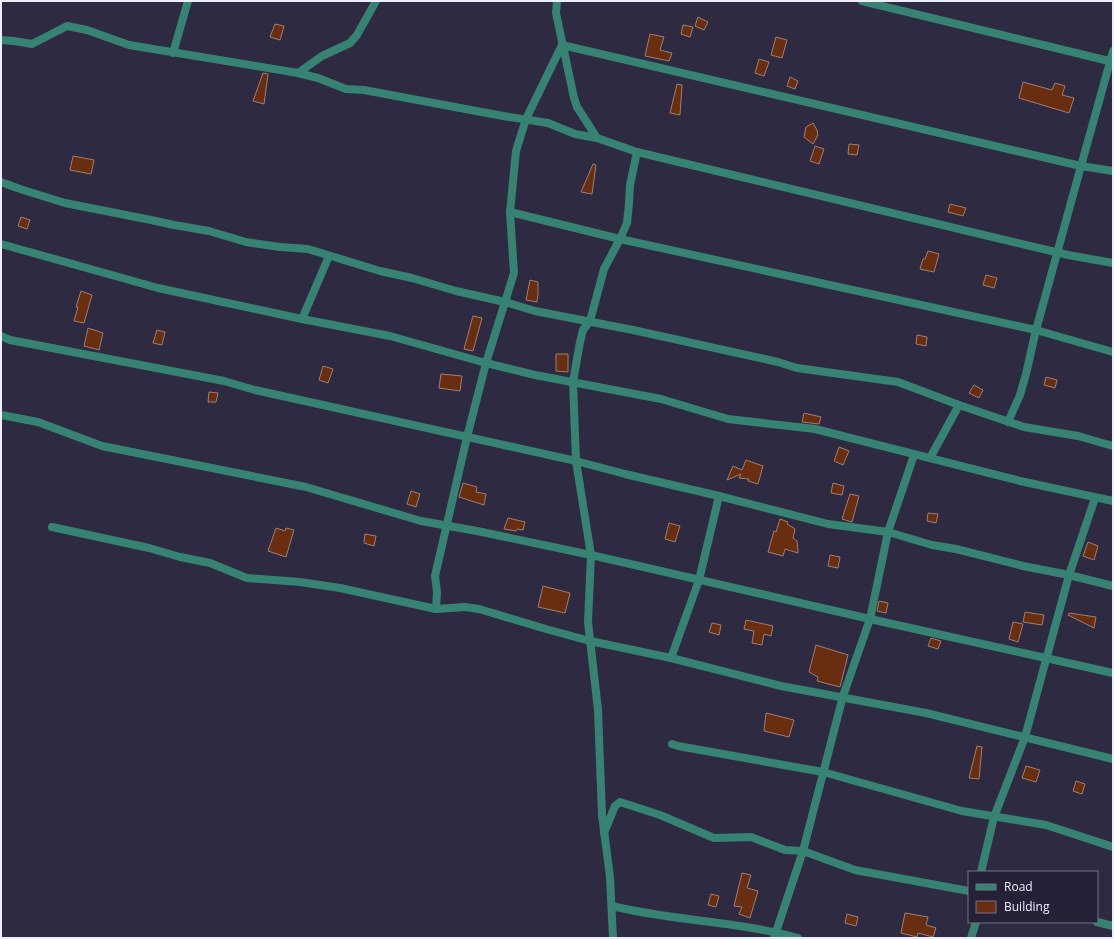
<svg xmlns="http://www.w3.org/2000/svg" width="1114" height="939" font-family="'Open Sans',sans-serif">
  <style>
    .building { fill: #692e10; stroke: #9d7f72 }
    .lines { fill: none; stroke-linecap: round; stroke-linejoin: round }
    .minor { stroke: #368273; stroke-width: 8 }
  </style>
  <rect width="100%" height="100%" fill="#2e2a42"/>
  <g class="building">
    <polygon points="698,17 708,22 704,30 695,26"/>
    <polygon points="275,24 284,26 280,40 270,37"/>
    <polygon points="683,25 693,27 690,37 681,34"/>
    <polygon points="650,34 664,37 660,50 672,53 669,61 645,56"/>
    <polygon points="776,37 787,40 782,58 771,55"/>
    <polygon points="759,59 769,62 764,76 755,73"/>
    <polygon points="263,73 268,74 264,104 253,101"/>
    <polygon points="790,77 798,81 795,89 787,86"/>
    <polygon points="1023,82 1052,90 1055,83 1065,86 1062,95 1074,98 1069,113 1019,98"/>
    <polygon points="677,84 682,85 680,115 670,113"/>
    <polygon points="813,123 817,130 818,135 813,144 804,137 806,127"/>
    <polygon points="849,144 859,145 857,155 848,154"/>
    <polygon points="815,146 824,149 819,164 810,161"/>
    <polygon points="73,156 94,160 91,174 70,170"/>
    <polygon points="593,164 596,165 592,194 581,192"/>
    <polygon points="950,204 966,208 963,216 948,212"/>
    <polygon points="21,217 30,220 27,229 18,226"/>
    <polygon points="928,251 939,254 934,272 920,269 923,259 925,259"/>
    <polygon points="986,275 997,278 994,288 983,285"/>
    <polygon points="530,280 538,282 538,294 537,302 526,300"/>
    <polygon points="81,291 92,295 84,323 74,321 78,307 76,307"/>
    <polygon points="473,316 482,318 473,351 464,349"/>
    <polygon points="88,328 103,333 99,350 84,346"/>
    <polygon points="157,330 165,332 162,345 153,343"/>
    <polygon points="917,335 927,337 926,346 916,344"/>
    <polygon points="556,354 568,354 568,372 556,371"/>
    <polygon points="323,366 333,369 328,383 319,380"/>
    <polygon points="441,374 462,376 460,391 439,388"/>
    <polygon points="1046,377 1057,380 1055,388 1044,385"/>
    <polygon points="974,385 983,390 979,398 969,393"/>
    <polygon points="209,392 218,393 216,402 208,402"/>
    <polygon points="804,413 821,417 819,424 802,422"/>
    <polygon points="839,447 849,451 843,465 834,461"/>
    <polygon points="746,460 763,466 758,484 748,481 749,479 739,478 741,474 727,480 733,466 742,470"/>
    <polygon points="463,483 477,487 476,492 486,494 484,505 459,497"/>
    <polygon points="833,483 844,486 842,495 831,493"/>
    <polygon points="411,491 420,494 416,507 407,504"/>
    <polygon points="850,494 859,496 852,522 842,519"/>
    <polygon points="928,513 938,514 936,523 927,521"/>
    <polygon points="508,518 525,522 523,530 517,529 516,531 504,529"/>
    <polygon points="780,519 788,522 787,524 795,529 793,538 797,541 798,553 785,549 783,556 768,552 774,531 776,532"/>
    <polygon points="669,523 680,526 675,542 665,539"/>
    <polygon points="276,528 285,531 286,528 294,530 286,557 268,551"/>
    <polygon points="365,534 376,536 374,546 364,543"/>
    <polygon points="1088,542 1098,546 1094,560 1083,556"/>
    <polygon points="830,555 840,557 838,568 828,566"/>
    <polygon points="543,586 570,593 565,613 538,607"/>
    <polygon points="879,601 888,603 886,613 877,611"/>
    <polygon points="1025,612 1044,615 1042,625 1023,622"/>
    <polygon points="1069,613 1096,617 1094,628 1068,615"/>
    <polygon points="746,620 773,626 771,636 764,634 762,645 752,643 754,631 744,629"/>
    <polygon points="1013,622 1023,624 1018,642 1009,639"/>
    <polygon points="712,623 721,625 719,635 709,632"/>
    <polygon points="931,638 941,641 938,649 928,646"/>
    <polygon points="816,645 848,655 840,687 817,681 818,677 809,672"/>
    <polygon points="766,713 794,720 789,737 764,731"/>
    <polygon points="977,746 982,747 979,779 969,778"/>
    <polygon points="1026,766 1040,770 1036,782 1022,778"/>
    <polygon points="1076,781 1085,784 1082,794 1073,791"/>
    <polygon points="742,873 751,875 747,888 758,891 750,918 739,914 742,907 734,906"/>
    <polygon points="711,894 719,896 716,907 708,905"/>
    <polygon points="905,913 928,917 926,925 936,928 933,937 918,933 917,937 901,933"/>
    <polygon points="847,914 858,917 856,926 845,923"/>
  </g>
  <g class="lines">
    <g class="minor">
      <polyline points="557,1 556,13 574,98 577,107 597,138 637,152 1068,255 1113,263"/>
      <polyline points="862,1 1113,62"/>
      <polyline points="1,40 14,41 32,44 67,26 87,30 129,45 298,73 322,56 350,43 357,35 376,1"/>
      <polyline points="1113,51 1081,166 1113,171"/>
      <polyline points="173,53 188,1"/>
      <polyline points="298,73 318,78 346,89 364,90 503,116 548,123 575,134 597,138"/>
      <polyline points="1,182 20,189 65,203 151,220 174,225 209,231 246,242 280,247 308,249 380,271 412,278 456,291 505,302 535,311 633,330 778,362 797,368 898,382 959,405 1024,427 1078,436 1113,446"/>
      <polyline points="510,212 620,239 1036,330 1113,352"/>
      <polyline points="1,244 158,288 302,319 390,336 486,363 535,375 661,399 728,419 815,429 1020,481 1113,501"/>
      <polyline points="302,319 329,256"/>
      <polyline points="1,336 10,340 224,381 255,390 576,461 625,474 719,496 828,524 888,532 932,545 956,549 1023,566 1069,575 1113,586"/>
      <polyline points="1,415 38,422 102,446 306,487 421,521 477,531 591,555 870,619 1113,673"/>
      <polyline points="930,458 959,405"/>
      <polyline points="52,527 149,548 180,557 210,563 247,578 300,582 340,588 436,609 465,607 479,609 546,629 590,641 671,658 781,686 926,713 1113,759"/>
      <polyline points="436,609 437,592 435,576 467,437 486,363 514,273 510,212 516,151 526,119 562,45 1081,166 1036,330 1026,374 1020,395 1008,422"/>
      <polyline points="671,658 699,580 719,496"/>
      <polyline points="672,744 678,746 823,772 962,811 1046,825 1113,847"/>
      <polyline points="604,833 615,806 620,802 660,815 714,838 751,837 785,850 803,851 855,870 969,891"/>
      <polyline points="981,872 994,817 1025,737 1069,575 1095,498"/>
      <path d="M612,906C673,921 737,921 798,938"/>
      <polyline points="1097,922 1113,926"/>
      <polyline points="613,938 610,877 602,815 598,710 588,622 591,555 576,461 573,382 580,342 583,330 590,321 604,269 620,239 627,223 629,203 630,185 637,152"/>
      <polyline points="774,938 803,851 843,696 870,619 888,532 914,455"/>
      <polyline points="971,938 976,922"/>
    </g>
  </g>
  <rect width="1114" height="939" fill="none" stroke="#eeedfc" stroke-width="4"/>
  <rect x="968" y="871" width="130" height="52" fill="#252137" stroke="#757386"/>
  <rect x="976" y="884" width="20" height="6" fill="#368273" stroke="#757386"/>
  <text x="1004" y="891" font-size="12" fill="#eeedfc">Road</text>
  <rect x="976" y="901" width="20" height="12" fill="#692e10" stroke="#757386"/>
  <text x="1004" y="911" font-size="12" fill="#eeedfc">Building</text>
</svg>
